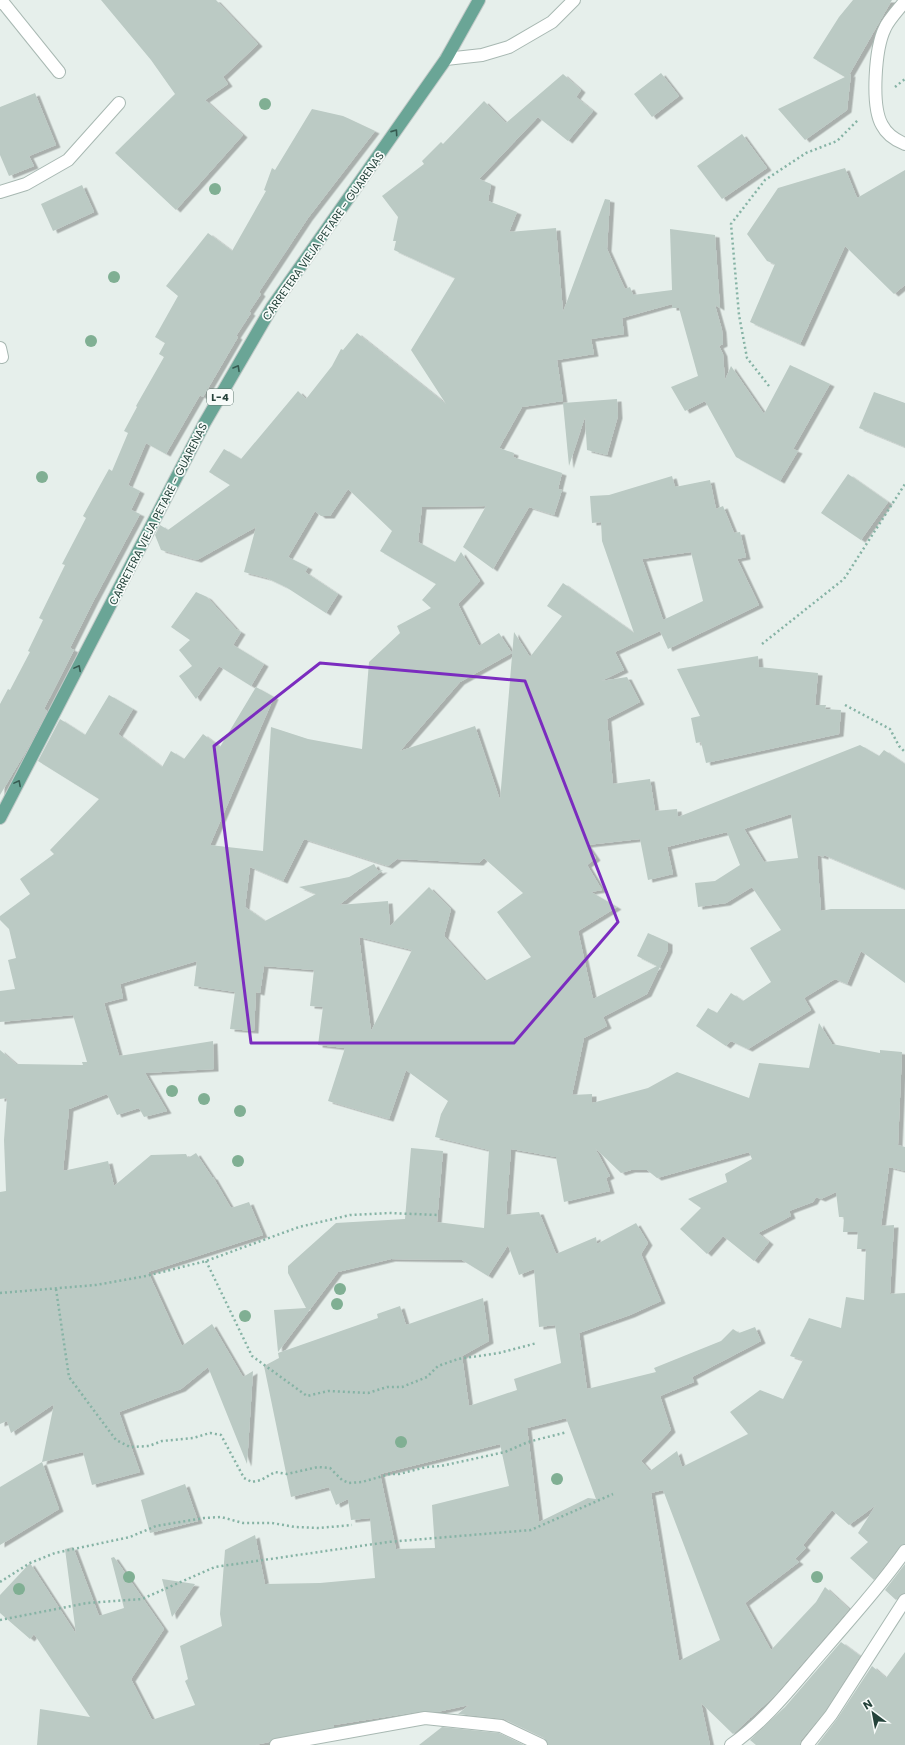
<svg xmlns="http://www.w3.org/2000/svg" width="905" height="1745" font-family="Poppins,sans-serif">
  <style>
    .building { fill: #bbcac4; fill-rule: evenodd; filter: url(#shadow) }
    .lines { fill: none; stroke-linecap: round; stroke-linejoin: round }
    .lane-casing { stroke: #a8b8b2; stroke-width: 14 }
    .street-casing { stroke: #a8b8b2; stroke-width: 14 }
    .primary-casing { stroke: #c2cac8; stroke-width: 14 }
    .path { stroke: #86b3a5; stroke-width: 2.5; stroke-dasharray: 2 3; stroke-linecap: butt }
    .lane { stroke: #fff; stroke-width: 12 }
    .street { stroke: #fff; stroke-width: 12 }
    .primary { stroke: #6aa596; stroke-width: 12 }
    .tree { fill: #80af93 }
    .oneway { stroke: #365b51 }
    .marked { fill: none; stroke: #7b2cbf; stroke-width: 3; stroke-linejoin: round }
    .labels { text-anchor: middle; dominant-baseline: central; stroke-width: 3.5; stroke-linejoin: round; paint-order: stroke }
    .shield { fill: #f7fbf9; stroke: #637a73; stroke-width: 1 }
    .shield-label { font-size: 10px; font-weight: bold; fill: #24423a }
    .street-label { font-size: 11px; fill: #24423a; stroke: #f7fbf9 }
  </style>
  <defs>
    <filter id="shadow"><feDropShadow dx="4.5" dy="2.5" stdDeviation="0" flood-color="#0004"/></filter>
  </defs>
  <rect width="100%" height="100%" fill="#e6efeb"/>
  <g class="building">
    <polygon points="101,0 216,0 258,44 223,77 228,84 205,100 243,135 176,210 115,153 175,94 151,60"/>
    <polygon points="853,0 892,0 849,75 851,74 847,110 805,140 778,109 845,77 813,58 839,17"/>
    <polygon points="661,73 679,96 652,117 634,94"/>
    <path d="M563,74L581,90L576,97L593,111L568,141L538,117L479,179L491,184L488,201L517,212L509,232L556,228L563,312L605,199L610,200L607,249L625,289L630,287L633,295L672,290L670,229L715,235L720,308L715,305L722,330L723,344L719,346L723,354L725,380L731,366L764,414L790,365L830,384L793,449L798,451L780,481L736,457L705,401L685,411L671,387L698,376L679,308H672V304L622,318L624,334L591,339L594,354L557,360L563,401L522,407L499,448L514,453L513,457L562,473L558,489L562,490L554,515L529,507L493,569L463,547L486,506L422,507L418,542L455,562L461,552L480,581L458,604L479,646L499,633L512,653L460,682L400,751L475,726L500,800L514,632L530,657L562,616L547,606L563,583L634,633L602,541L601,522L592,523L590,496L609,495L672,476L675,487L710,480L716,509L723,506L734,533L740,532L746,557L737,559L759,605L668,649L660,631L615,652L624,670L601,681L627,677L640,702L607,719L613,784L650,779L655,811L677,809L678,817L860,745L879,756L884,750L905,764V889L824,855V857L817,855L821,911L831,909H905V983L861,951L847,984L835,979L804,998L811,1010L748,1049L731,1041L726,1046L696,1026L708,1008L717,1013L731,993L743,1001L771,982L750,948L781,930L752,887L726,903L698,907L695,883L715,881L740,865L727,832L667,847L673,874L648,880L640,839L587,845L596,858L587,865L602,890L591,892L617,907L578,931L593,999L657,966L637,956L648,933L668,942V950L647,994L603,1017L607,1026L584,1038L572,1095L592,1094V1103L648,1088L677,1072L749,1098L759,1063L809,1068L819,1023L832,1044L880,1053V1050L902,1052L898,1145L905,1147V1171L889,1167L881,1226L894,1225L890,1294L905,1293V1544L899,1547L874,1580L850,1558L868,1542L858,1533L876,1505L849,1525L832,1510L803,1545L806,1548L795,1559L799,1562L745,1603L771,1650L816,1602L825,1587L849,1609L774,1696L733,1734L701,1703L710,1745H548L544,1738L504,1719L458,1714L469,1705L437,1712L424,1711L334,1725V1727L275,1738L269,1742L255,1745H37L40,1709L90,1717L34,1634L30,1639L0,1613V1595L30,1563L76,1634L65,1549L73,1547L99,1616L124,1608L111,1558L114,1557L164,1629L131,1679L152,1720L195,1705L185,1681L188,1679L180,1646L222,1626L220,1614L225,1550L255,1535L265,1584L320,1583L375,1578L370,1518L351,1520L348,1499L336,1505L329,1487L291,1497L264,1366L279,1358L278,1353L378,1318L377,1314L400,1306L406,1325L483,1298L489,1341L462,1356L469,1406L517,1390L514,1379L561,1363L555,1325L539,1327L534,1269L519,1275L508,1245L488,1276L462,1260L391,1259L338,1272L278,1352L274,1310L306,1308L288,1273V1266L336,1223L405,1219L411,1148L443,1151L437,1222L484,1228L489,1150L435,1137L441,1114L448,1101L406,1070L389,1119L328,1101L345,1048L318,1045L323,1007L310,1006L314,970L264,966L260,993L256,992L254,1031L230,1029L235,992L194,986L197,961L120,984L123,998L104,1003L119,1056L213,1041L214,1069L145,1073L167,1111L144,1117L139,1108L117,1115L107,1094L69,1109L63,1171L108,1161L114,1186L151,1155L186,1154L188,1158L196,1153L212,1177H213L231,1208L249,1202L263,1235L148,1272L182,1346L212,1324L243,1377L253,1371L247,1464L208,1367L181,1389L119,1412L140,1472L92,1485L83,1452L42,1462L54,1404L11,1433L7,1421L0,1424V1192L6,1191L4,1140L7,1098L0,1099V1050L16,1064L83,1065L82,1062H87L73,1015L0,1022V991L15,989L8,960L16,958L9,929L0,920V916L30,894L20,879L54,854L50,850L99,799L38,761L60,719L85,735L109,695L133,709L118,734L162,767L171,751L184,759L203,734L220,747L256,687L274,697L210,845L263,851L271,727L308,739L362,749L369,662L400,633L397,626L431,608L422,600L436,584L380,551L392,531L348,489L330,516H321L315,511L288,557L308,567L305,572L338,594L326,613L286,587L267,578L244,572L256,527L197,560L161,550L155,535L160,525L168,530L230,485L209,472L224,449L241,459L298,391L306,399L332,366L341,349L343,350L357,333L446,404L411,350L455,278L394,250L396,241H393L398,217L382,196L424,164L422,161L441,142L443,144L484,101L506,123ZM691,552L703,601L663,620L642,559ZM791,814L798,858L764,862L744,829ZM304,839L388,866L397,859L479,863L484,858L523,893L497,912L531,957L485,981L444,936L451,909L429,887L390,926L388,901L339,905L383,870L378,871L374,864L349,877L299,887L316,894L265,921L245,907L250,867L283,881ZM359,937L412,950L371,1031ZM595,1148L621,1173L631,1170H647L657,1178L749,1152L752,1159L725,1174L727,1182L688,1199L701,1208L680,1229L707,1254L723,1236L754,1261L769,1242L758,1233L791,1216L789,1211L813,1202L816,1197L821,1199L836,1192L839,1217H844L843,1232H858L857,1249H866L864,1300L846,1297L841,1328L809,1318L790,1356L803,1360L783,1399L760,1390L730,1412L748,1434L682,1467L677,1451L650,1471L641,1461L671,1430L660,1396L694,1382L692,1377L761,1341L755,1327L739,1333L733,1329L721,1341L654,1368L656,1372L587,1389L579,1333L630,1315L661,1301L641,1254L648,1243L636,1223L597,1244L596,1237L556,1254L539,1212L506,1215L511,1149L556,1157L564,1202L610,1191L606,1178L610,1176ZM566,1418L596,1499L588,1498L539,1522L527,1428ZM500,1444L509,1486L432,1505L435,1548L396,1549L380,1474ZM663,1490L720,1640L679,1661L651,1493Z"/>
    <polygon points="35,93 56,145 29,156 34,166 9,176 0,155 0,107"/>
    <polygon points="312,109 343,116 375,131 308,218 259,292 261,294 249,312 251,313 236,336 238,337 203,397 200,395 166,454 146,443 128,485 140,491 131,510 140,514 94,600 70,648 74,650 44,709 47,711 25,753 0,795 0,704 8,689 10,690 30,652 28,651 43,620 39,618 65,565 62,564 86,518 83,516 109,469 112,471 128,433 124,431 137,407 136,406 164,357 159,354 165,343 155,337 178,296 166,286 208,233 232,251 266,191 264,190 272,168 275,170"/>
    <polygon points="742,134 767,168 722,199 697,166"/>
    <polygon points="845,168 857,198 905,170 905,285 894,294 845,246 800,344 750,322 775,264 767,261 747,234 778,188"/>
    <polygon points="82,185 94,212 53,231 41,204"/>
    <polygon points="874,392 905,403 905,447 859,428"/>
    <polygon points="617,399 618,416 607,455 587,450 585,417 569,466 563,403"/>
    <polygon points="848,474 888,502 861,540 821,513"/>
    <polygon points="196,592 207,597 236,629 241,632 233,645 264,664 251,686 219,666 196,699 179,676 192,666 179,650 190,640 171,627"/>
    <polygon points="758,656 759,667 818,673 815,705 826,705 825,709 841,710 839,734 706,763 701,742 696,743 691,718 700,716 677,669"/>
    <polygon points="42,1462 59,1509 0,1545 0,1487"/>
    <polygon points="185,1484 198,1521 150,1533 141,1500"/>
    <polygon points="905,1564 905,1593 901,1594 896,1600 885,1590"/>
    <polygon points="162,1579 195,1584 172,1617"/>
    <polygon points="841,1642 860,1656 825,1711 801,1740 800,1745 756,1745 750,1740 785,1707"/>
    <polygon points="905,1652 905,1745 817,1745 837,1719 872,1666 886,1678"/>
    <polygon points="442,1727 499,1733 524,1745 419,1745"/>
  </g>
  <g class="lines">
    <g class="lane-casing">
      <g id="lane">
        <polyline points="1,0 59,72"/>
        <polyline points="0,192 26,184 68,160 119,103"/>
        <polyline points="0,348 2,357"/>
      </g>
    </g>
    <g class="street-casing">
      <g id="street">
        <path d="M905,1C899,9 889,19 885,28C875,48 871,106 882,125C887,135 895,140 905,144"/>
        <polyline points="446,59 482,55 509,47 552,22 574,0"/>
        <polyline points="276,1745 425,1718 501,1726 541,1745"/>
        <path d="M731,1745C766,1721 794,1684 822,1652C850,1619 880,1587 905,1551"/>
        <polyline points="807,1745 831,1715 905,1600"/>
      </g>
    </g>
    <g class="primary-casing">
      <polyline id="primary" points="0,818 204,424 272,307 446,59 479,0"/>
    </g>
    <g class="path">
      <polyline points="895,87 905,79"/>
      <polyline points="769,386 747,358 739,315 731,224 765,180 806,153 837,141 859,119"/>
      <polyline points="762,644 844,579 905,484"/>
      <polyline points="845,705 890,729 899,746 905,752"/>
      <polyline points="206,1261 252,1356 307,1396 328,1391 368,1393 387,1387 402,1387 427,1377 438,1366 458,1359 499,1353 537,1343"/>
      <polyline points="56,1289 69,1377 116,1440 130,1447 149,1446 162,1441 193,1438 210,1433 221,1435 244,1478 252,1482 261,1480 275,1472 287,1474 318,1467 330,1468 342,1480 349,1483 362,1482 390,1474 399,1474 426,1467 441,1466 505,1452 528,1442 567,1432"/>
      <polyline points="0,1293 96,1285 146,1276 206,1261 299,1227 350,1215 389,1213 438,1215"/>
      <polyline points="0,1582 30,1563 55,1553 130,1537 156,1526 204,1518 221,1517 243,1523 272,1523 295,1527 319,1528 352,1525"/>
      <polyline points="0,1620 87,1603 142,1599 215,1567 388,1542 531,1530 613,1494"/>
    </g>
    <use href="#lane" class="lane"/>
    <use href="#street" class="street"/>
    <use href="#primary" class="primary"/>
  </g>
  <g class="tree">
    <circle cx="265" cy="104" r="6"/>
    <circle cx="215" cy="189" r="6"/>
    <circle cx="114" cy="277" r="6"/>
    <circle cx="91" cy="341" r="6"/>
    <circle cx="42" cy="477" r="6"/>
    <circle cx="172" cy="1091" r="6"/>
    <circle cx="204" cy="1099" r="6"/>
    <circle cx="240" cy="1111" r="6"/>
    <circle cx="238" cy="1161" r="6"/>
    <circle cx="340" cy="1289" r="6"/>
    <circle cx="337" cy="1304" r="6"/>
    <circle cx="245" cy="1316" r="6"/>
    <circle cx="401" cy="1442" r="6"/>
    <circle cx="557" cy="1479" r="6"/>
    <circle cx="129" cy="1577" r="6"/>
    <circle cx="817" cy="1577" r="6"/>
    <circle cx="19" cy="1589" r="6"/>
  </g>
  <defs><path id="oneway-chevron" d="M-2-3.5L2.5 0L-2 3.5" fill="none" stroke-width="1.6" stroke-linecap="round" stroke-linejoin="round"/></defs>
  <g class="oneway">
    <use href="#oneway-chevron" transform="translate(395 132) rotate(-55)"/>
    <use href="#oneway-chevron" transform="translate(237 368) rotate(-60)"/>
    <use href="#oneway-chevron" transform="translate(78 668) rotate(-62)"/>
    <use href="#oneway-chevron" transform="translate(18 783) rotate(-62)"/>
  </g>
  <path class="marked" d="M320,663L525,681L618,922L514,1043H251L214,746Z"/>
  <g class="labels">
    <rect class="shield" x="207" y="389" width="26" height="16" rx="3"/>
    <g class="shield-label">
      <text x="220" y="397">L-4</text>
    </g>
    <g class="street-label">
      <text transform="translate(323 236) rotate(-55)">CARRETERA VIEJA PETARE - GUARENAS</text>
      <text transform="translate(158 514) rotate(-63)">CARRETERA VIEJA PETARE - GUARENAS</text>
    </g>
  </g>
  <g transform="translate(873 1713) rotate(328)" stroke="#f7fbf9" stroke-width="3" paint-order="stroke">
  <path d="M0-3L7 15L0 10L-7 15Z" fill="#24423a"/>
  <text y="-6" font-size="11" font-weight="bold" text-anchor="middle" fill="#24423a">N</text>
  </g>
</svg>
